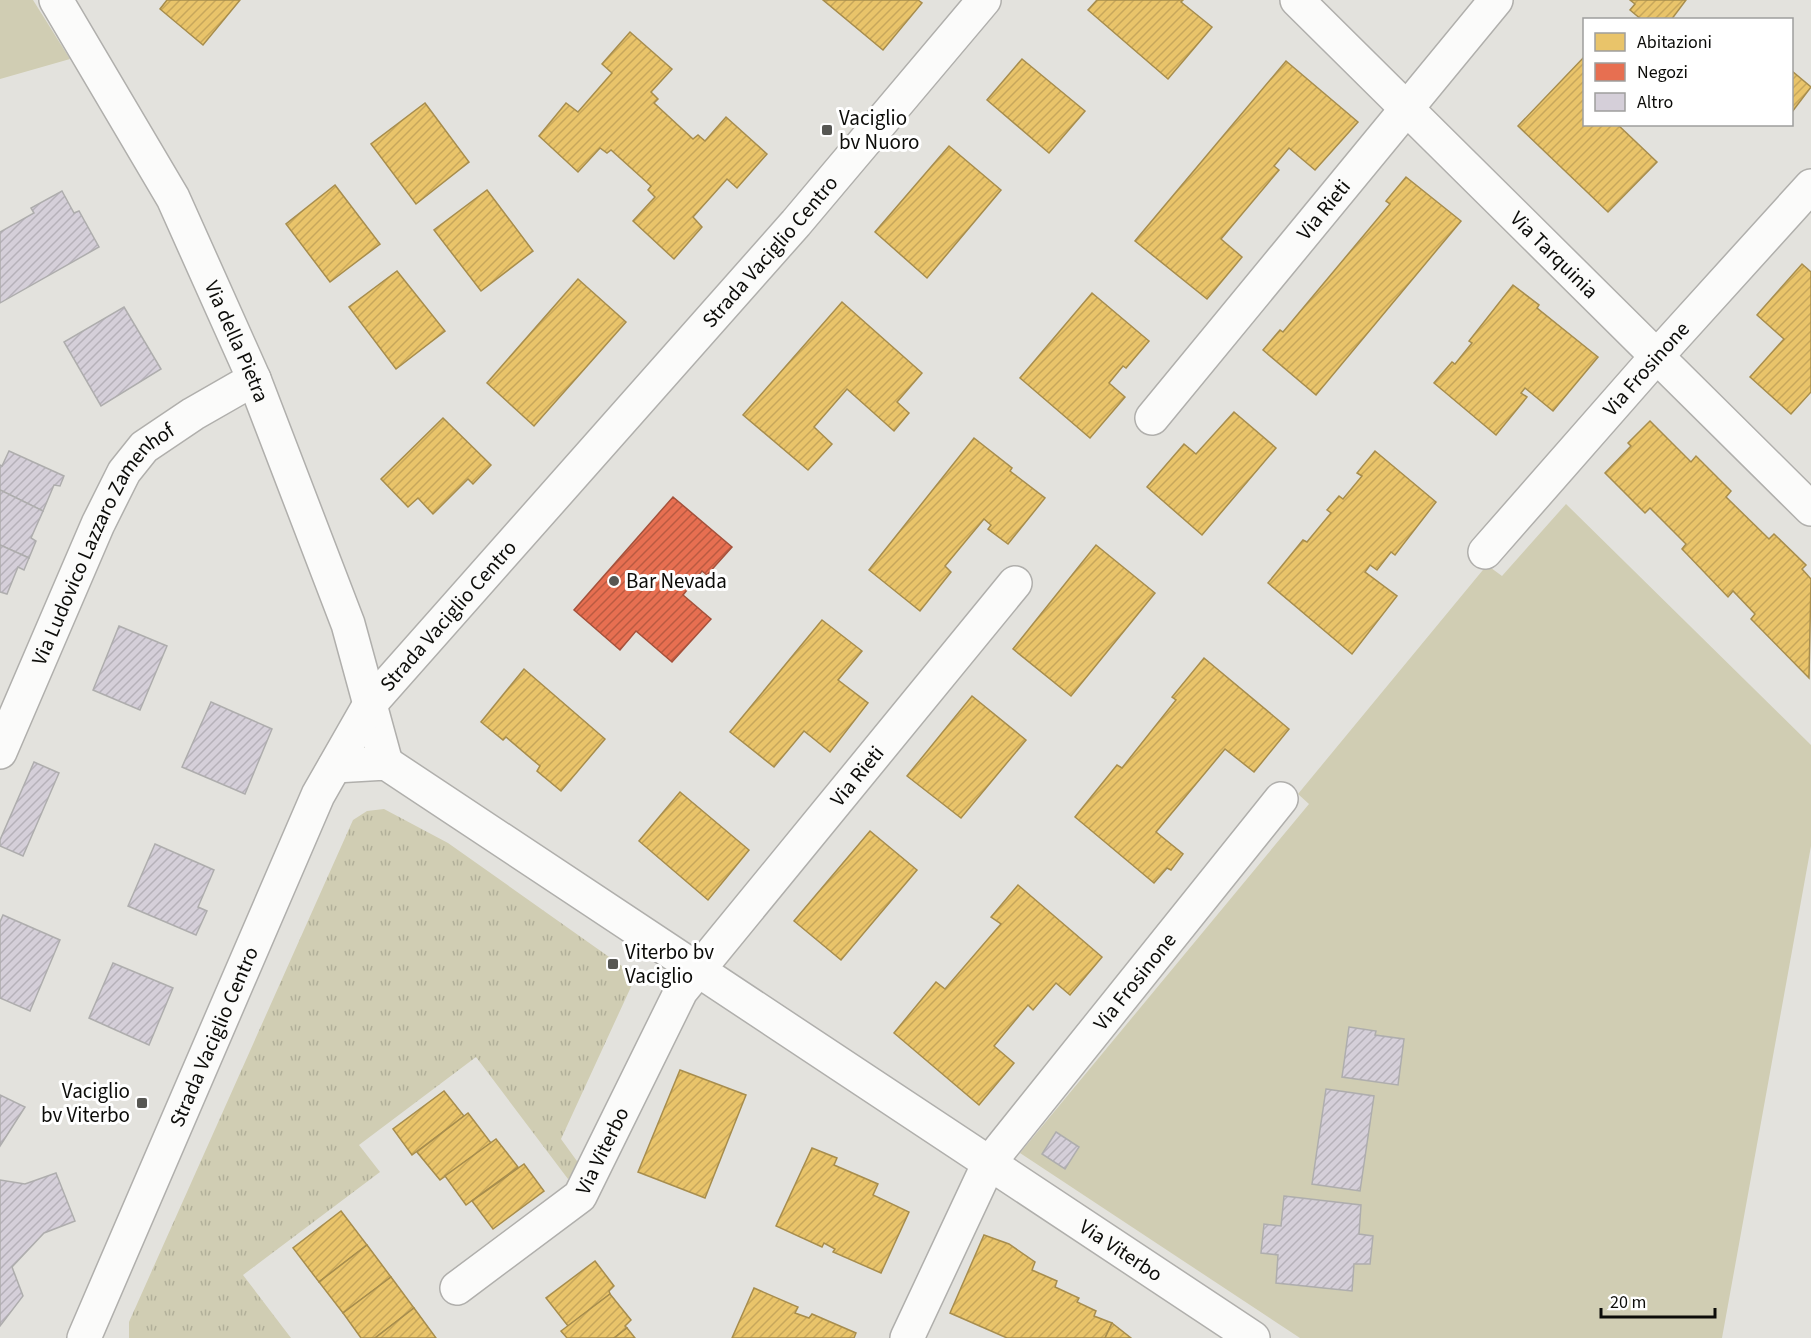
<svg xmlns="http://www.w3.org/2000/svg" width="1811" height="1338" font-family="'Source Sans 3',sans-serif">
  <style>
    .green { fill: #d0cdb3 }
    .park { fill: url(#park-tufts) }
    .homes { fill: url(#homes-hatch); stroke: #a78d4d; stroke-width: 1.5 }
    .shops { fill: url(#shops-hatch); stroke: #a5513b; stroke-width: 1.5 }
    .building { fill: url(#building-hatch); stroke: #aeadad; stroke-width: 1.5 }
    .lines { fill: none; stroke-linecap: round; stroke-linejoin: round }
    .minor-casing { stroke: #b0afac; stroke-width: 36 }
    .minor { stroke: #fbfbfa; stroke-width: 33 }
    .poi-dot { fill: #575753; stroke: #fff; stroke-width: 2 }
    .labels { text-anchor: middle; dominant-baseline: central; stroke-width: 6; stroke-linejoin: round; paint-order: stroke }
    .poi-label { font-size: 21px; fill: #0c0c09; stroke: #fff; text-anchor: start }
    .street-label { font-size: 21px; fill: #0c0c09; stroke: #fff }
  </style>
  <defs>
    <pattern id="park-tufts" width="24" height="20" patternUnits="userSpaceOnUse" patternTransform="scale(1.5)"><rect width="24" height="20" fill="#d0cdb3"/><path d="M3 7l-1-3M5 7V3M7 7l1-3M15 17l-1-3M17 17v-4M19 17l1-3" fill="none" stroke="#b1af99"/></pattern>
    <pattern id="homes-hatch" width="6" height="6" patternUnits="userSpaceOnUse" patternTransform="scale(1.5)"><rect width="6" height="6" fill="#e9c46a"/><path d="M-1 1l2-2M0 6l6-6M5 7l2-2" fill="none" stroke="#c7a75b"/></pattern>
    <pattern id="shops-hatch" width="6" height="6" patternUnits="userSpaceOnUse" patternTransform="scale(1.5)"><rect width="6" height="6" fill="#e76f51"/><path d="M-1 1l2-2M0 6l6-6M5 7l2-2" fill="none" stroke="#ba5a41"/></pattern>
    <pattern id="building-hatch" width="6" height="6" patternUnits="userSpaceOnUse" patternTransform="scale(1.5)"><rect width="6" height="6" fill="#d5cfd9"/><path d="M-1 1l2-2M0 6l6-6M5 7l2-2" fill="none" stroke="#b6b1b9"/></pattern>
  </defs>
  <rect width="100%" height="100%" fill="#e3e2dd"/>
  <g class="green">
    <polygon points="0,0 33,0 70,59 0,79"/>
    <polygon points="1566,504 1811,745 1811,846 1722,1338 1300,1338 1020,1153 1309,804 1298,794 1487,565 1502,576"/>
  </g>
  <polygon class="park" points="384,809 448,843 636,976 561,1139 582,1168 568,1179 476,1057 359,1145 380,1172 243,1275 291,1338 129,1338 129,1322 353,820 367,811"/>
  <g class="homes">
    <polygon points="167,0 240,0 203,45 160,9"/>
    <polygon points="823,0 918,0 922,3 883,50"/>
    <polygon points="1097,0 1183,0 1181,2 1212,27 1168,79 1088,10"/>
    <polygon points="1630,0 1686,0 1671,20 1642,20 1630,10 1635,4"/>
    <polygon points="630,32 672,69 651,92 658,99 654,103 693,139 698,135 705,141 726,117 767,154 737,188 727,179 693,217 702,227 674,259 633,221 655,197 648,190 651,186 611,150 607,153 600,148 578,172 539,136 566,103 578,112 612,73 602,64"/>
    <polygon points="1584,57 1584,124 1617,124 1657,162 1608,212 1518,126"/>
    <polygon points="1022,59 1085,111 1049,153 987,100"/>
    <polygon points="1286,61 1358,122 1315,170 1289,148 1274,166 1279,170 1221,239 1242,257 1207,299 1135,241"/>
    <polygon points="1792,71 1811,87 1792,112"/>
    <polygon points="425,103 469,162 416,204 371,144"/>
    <polygon points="949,146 1001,190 927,278 875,232"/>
    <polygon points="1406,177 1461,221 1316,395 1263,350 1280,330 1283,332 1390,204 1386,201"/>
    <polygon points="335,185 380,244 330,282 286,224"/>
    <polygon points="487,190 533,251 481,291 434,230"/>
    <polygon points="1802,264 1811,272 1811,392 1791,414 1750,377 1784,339 1757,315"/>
    <polygon points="397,271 445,331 396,369 349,307"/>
    <polygon points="578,279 626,322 534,426 487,383"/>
    <polygon points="1513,285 1539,305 1537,308 1598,357 1553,411 1525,388 1521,393 1527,397 1496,435 1434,383 1452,362 1455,364 1472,343 1469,341"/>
    <polygon points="1092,293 1149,341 1126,368 1123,366 1109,383 1125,397 1090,438 1020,378"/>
    <polygon points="842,302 922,373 897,402 909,413 894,431 847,389 814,427 832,444 808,470 743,415"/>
    <polygon points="1234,412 1276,448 1202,535 1147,487 1184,444 1196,454"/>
    <polygon points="443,418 491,465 473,484 468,479 433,514 418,498 408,507 381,479"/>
    <polygon points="1650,421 1691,462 1696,456 1731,491 1726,497 1769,539 1774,534 1806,565 1802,569 1811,579 1809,678 1751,619 1755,614 1733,591 1728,597 1682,549 1686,544 1650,508 1645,513 1605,473 1631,446 1628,443"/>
    <polygon points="974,438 1012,468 1010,471 1045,498 1008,544 988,529 991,525 984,519 945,566 951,572 920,611 869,570"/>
    <polygon points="1375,451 1436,502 1395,555 1391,552 1377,570 1370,565 1365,572 1397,596 1352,654 1268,583 1303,540 1307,542 1331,513 1327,510 1339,496 1343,499 1362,476 1357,473"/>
    <polygon points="1096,545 1155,593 1071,696 1013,649"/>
    <polygon points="822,620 862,651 838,680 868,703 830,752 804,731 774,767 730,732"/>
    <polygon points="1204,658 1289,729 1254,772 1225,749 1156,832 1183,854 1171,870 1167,868 1154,883 1075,817 1117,765 1122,768 1176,700 1172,697"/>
    <polygon points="524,669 605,739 561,791 537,771 540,766 506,737 503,740 481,722"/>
    <polygon points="972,696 1026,740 961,818 907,776"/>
    <polygon points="680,792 749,850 708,900 639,841"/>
    <polygon points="870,831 917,870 841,960 794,921"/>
    <polygon points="1018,885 1102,957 1070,995 1056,983 1033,1010 1028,1005 994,1046 1014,1063 979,1105 894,1033 936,982 945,989 1001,924 991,917"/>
    <polygon points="680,1070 746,1095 705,1198 638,1172"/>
    <polygon points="444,1091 464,1116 412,1155 393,1129"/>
    <polygon points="468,1113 491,1143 440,1180 417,1152"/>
    <polygon points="496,1139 518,1167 466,1205 445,1176"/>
    <polygon points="812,1148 837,1158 834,1165 878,1184 873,1195 909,1212 881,1273 833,1252 835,1249 824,1243 822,1247 776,1226"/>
    <polygon points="524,1164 544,1191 493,1229 472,1201"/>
    <polygon points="341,1211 367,1245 319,1282 293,1248"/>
    <polygon points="984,1235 1009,1244 1035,1262 1032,1270 1057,1281 1055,1287 1079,1298 1077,1302 1096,1311 1094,1316 1112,1323 1105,1338 1007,1338 950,1313"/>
    <polygon points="367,1245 391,1277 343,1313 319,1282"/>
    <polygon points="595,1261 614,1286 609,1291 610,1294 568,1326 546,1298"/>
    <polygon points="391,1277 414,1308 375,1338 361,1338 343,1313"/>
    <polygon points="754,1288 798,1307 795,1313 809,1318 812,1314 856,1333 854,1338 732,1338"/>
    <polygon points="610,1294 631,1320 625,1326 627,1328 614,1338 567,1338 561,1331"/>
    <polygon points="414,1308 436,1338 375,1338"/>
    <polygon points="1112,1323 1131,1338 1105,1338"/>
    <polygon points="627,1328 635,1338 614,1338"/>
  </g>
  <polygon class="shops" points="673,497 732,547 707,575 702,571 683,595 711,619 672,662 636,631 620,650 574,610"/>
  <g class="building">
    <polygon points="62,191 74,213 79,211 99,247 0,303 0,232 34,213 31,208"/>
    <polygon points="124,307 161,369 101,406 64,342"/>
    <polygon points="9,451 64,476 60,486 54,485 43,511 0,490 0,465 2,466"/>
    <polygon points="0,490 43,511 31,538 36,541 29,558 0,545"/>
    <polygon points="0,545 29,558 24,570 18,567 7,594 0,592"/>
    <polygon points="119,626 167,646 140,710 93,690"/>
    <polygon points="211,702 272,729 245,794 182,767"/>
    <polygon points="34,762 59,773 23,856 0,846 0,840"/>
    <polygon points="155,844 214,870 198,907 207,911 196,935 128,906"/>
    <polygon points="3,915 60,940 30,1011 0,998 0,922"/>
    <polygon points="113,963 173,988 149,1045 89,1018"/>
    <polygon points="1349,1027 1376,1031 1375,1035 1404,1039 1398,1085 1342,1077"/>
    <polygon points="1326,1089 1374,1096 1360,1191 1312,1184"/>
    <polygon points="0,1095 25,1107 0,1146"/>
    <polygon points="1056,1132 1079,1147 1065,1169 1042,1154"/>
    <polygon points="56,1173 75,1221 44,1233 12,1267 23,1296 0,1326 0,1180 25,1184"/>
    <polygon points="1284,1196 1361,1205 1359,1234 1373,1236 1370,1264 1354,1264 1352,1291 1276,1283 1278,1255 1261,1253 1264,1224 1281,1226"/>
  </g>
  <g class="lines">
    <g class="minor-casing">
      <g id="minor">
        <path id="s1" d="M56,0L173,198L254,379L348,624L386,763"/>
        <path id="s2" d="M1297,0L1811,509"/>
        <path id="s3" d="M1152,418L1496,0"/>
        <path id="s4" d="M1485,552L1657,356L1811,186"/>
        <path id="s5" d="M0,752L98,524L124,472L144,447L193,414L254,379"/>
        <path id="s6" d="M335,766L386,763L1253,1338"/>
        <path id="s7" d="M457,1288L580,1196L681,991L1015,583"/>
        <path id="s8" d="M84,1338L318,795L370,704L796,223L984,0"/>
        <path id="s9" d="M907,1338L989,1163L1281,799"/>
      </g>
    </g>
    <use href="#minor" class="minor"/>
  </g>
  <g class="poi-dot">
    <rect x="821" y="124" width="12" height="12" rx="3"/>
    <circle cx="614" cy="581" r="6"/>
    <rect x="607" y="958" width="12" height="12" rx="3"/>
    <rect x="136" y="1097" width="12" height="12" rx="3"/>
  </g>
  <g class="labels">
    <g class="poi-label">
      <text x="839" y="118">Vaciglio<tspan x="839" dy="24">bv Nuoro</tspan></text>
      <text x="626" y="581">Bar Nevada</text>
      <text x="625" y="952">Viterbo bv<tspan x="625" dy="24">Vaciglio</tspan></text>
      <text x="130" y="1091" text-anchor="end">Vaciglio<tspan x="130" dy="24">bv Viterbo</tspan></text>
    </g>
    <g class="street-label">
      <text stroke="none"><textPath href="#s3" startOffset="270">Via Rieti</textPath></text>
      <text stroke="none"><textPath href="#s8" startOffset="1300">Strada Vaciglio Centro</textPath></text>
      <text stroke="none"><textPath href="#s2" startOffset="362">Via Tarquinia</textPath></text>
      <text stroke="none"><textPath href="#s1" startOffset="387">Via della Pietra</textPath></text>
      <text stroke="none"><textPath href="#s4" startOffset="244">Via Frosinone</textPath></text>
      <text stroke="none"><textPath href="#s5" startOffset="234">Via Ludovico Lazzaro Zamenhof</textPath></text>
      <text stroke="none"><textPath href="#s8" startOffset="814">Strada Vaciglio Centro</textPath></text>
      <text stroke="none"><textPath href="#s7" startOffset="660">Via Rieti</textPath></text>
      <text stroke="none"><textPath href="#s9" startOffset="426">Via Frosinone</textPath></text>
      <text stroke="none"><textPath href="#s8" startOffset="328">Strada Vaciglio Centro</textPath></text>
      <text stroke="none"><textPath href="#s7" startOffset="204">Via Viterbo</textPath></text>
      <text stroke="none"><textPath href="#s6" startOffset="933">Via Viterbo</textPath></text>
    </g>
  </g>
  <rect x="1583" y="18" width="210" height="108" fill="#ffffff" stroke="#9e9e9d" stroke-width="1.5"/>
  <rect x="1595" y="33" width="30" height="18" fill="#e9c46a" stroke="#9e9e9d" stroke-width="1.5"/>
  <text x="1637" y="48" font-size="18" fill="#0c0c09">Abitazioni</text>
  <rect x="1595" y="63" width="30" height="18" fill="#e76f51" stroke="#9e9e9d" stroke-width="1.5"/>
  <text x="1637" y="78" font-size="18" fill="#0c0c09">Negozi</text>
  <rect x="1595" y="93" width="30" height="18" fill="#d5cfd9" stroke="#9e9e9d" stroke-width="1.5"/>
  <text x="1637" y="108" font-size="18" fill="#0c0c09">Altro</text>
  <path d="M1601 1308v9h114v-9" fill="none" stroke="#0c0c09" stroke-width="3"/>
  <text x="1610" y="1308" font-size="18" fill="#0c0c09" stroke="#ffffff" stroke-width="4.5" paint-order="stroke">20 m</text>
</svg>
